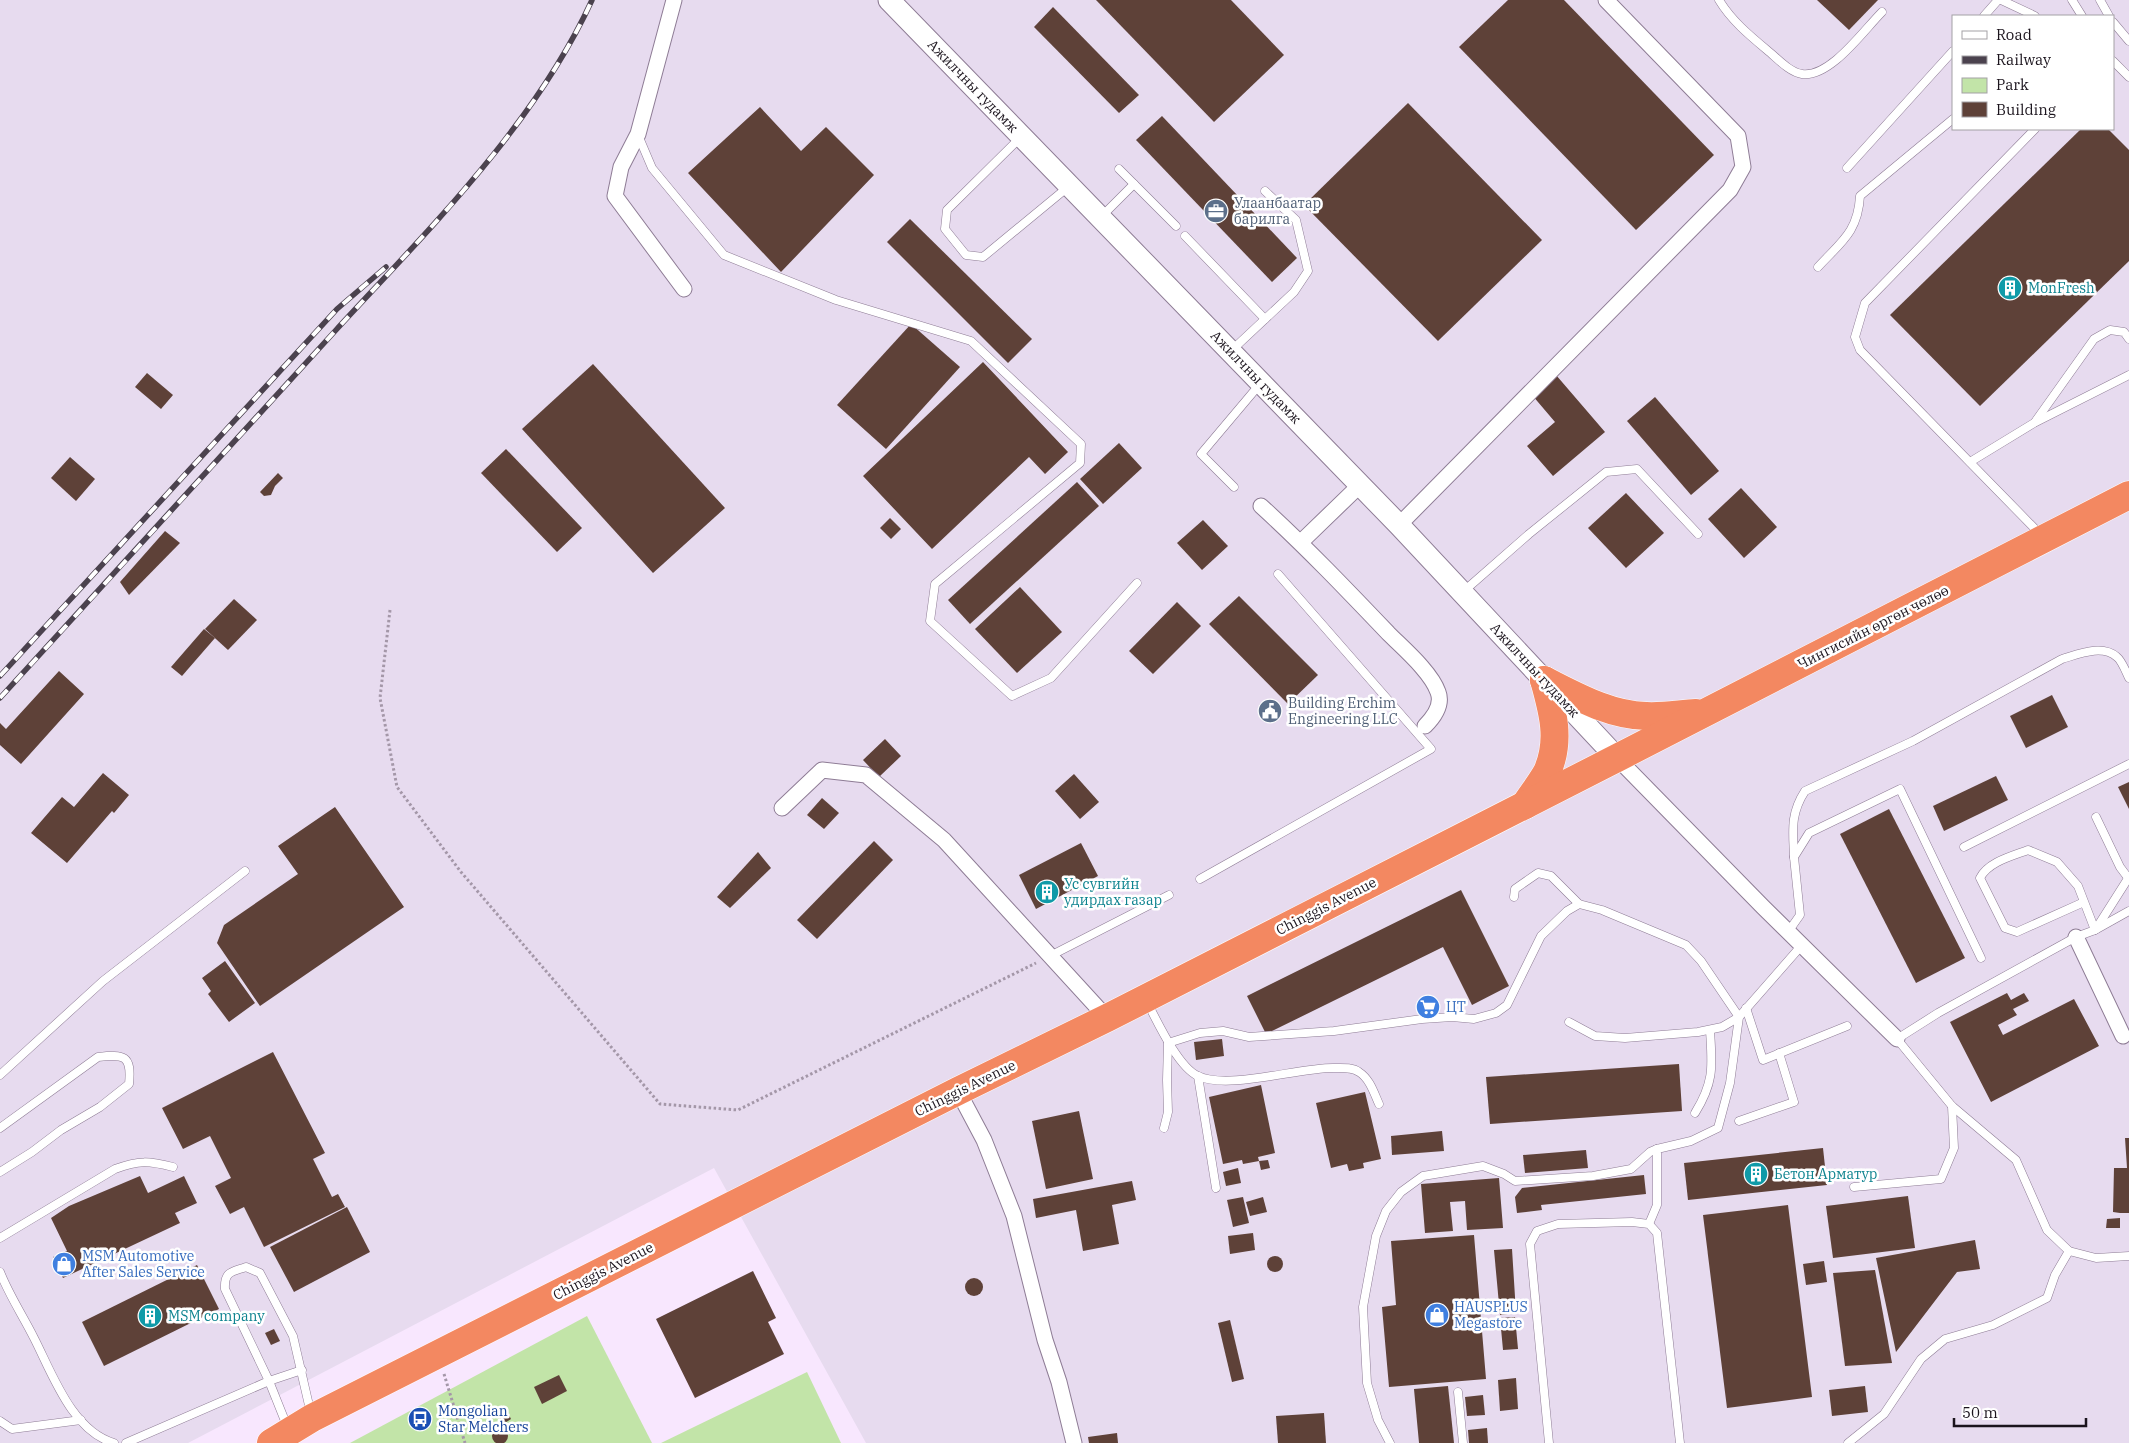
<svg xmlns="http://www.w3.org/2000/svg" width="2129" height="1443" font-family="'IBM Plex Serif',serif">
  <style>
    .industrial { fill: #e7dbef; fill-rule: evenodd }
    .green { fill: #c2e4a8 }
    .building { fill: #5e4138 }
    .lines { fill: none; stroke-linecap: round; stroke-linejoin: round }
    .lane-casing { stroke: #8e7c95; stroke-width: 9 }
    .street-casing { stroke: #8e7c95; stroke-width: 17 }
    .secondary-casing { stroke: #8e7c95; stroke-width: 23 }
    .highway-casing { stroke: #fff; stroke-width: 29 }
    .path { stroke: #a497a8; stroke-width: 3; stroke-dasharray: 2.5 2.5; stroke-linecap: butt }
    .lane { stroke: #fff; stroke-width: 8 }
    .street { stroke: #fff; stroke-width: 15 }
    .secondary { stroke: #fff; stroke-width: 21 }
    .highway { stroke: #f38861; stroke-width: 28 }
    .rail-casing { stroke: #4b424e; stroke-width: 5.5 }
    .rail { stroke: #fff; stroke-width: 4; stroke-dasharray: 11; stroke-linecap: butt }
    .labels { text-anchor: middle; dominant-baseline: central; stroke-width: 5; stroke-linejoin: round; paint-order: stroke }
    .street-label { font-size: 14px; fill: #1b141d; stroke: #fff }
    .service-label { font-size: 14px; fill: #4e5e75; stroke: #fff; text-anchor: start }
    .culture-label { font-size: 14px; fill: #0d838f; stroke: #fff; text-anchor: start }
    .shop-label { font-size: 14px; fill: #366cbe; stroke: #fff; text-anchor: start }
    .transit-label { font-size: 14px; fill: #164399; stroke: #fff; text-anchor: start }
  </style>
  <rect width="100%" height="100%" fill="#f8e7fe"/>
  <path class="industrial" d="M0,0H2129V1443H866L714,1168L188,1443H0ZM1953,16H2113V129H1953Z"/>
  <g class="green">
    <polygon points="587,1316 652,1443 350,1443"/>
    <polygon points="807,1372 841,1443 661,1443"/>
  </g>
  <g class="building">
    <polygon points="1096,0 1231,0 1284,55 1214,122"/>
    <polygon points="1508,0 1564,0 1714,155 1636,230 1459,47"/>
    <polygon points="1817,0 1878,0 1849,30"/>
    <polygon points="1053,7 1139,95 1119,113 1034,27"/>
    <polygon points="1408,103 1542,240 1438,341 1304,205"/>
    <polygon points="760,107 801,151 826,127 874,175 781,272 688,173"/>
    <polygon points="1162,116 1297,258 1272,282 1136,140"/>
    <polygon points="2081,129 2108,129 2129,150 2129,261 1980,406 1890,315"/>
    <polygon points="910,219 1032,339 1008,363 887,242"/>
    <polygon points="911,324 960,367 886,449 837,405"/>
    <polygon points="983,362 1068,452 1045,474 1029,457 932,549 863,476"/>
    <polygon points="593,364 725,508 653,573 522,429"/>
    <polygon points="147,373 173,395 161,409 135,387"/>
    <polygon points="1556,375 1605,432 1553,476 1527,446 1555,422 1532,395"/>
    <polygon points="1655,397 1719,471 1691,495 1627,421"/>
    <polygon points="1119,443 1142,468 1103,504 1080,479"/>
    <polygon points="506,449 582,528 557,552 481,473"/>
    <polygon points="70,457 95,479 76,501 51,478"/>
    <polygon points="278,473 283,478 275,486 271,495 264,496 260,492"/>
    <polygon points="1077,482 1099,506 970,624 948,600"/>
    <polygon points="1741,488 1777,527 1744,558 1708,519"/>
    <polygon points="1626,493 1664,533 1626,568 1588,528"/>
    <polygon points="890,518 901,529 891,539 880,528"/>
    <polygon points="1203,520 1228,546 1202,570 1177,543"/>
    <polygon points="165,531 180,543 129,595 120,582"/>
    <polygon points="1020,587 1062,632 1017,673 975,629"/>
    <polygon points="1239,596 1318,675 1288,704 1209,624"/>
    <polygon points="234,599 257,620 228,650 205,629"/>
    <polygon points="1177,602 1201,626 1153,674 1129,651"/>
    <polygon points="204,629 215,638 182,676 171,667"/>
    <polygon points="59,671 84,694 21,764 0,745 0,723 6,729"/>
    <polygon points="2052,695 2068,727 2026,748 2010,716"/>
    <polygon points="885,739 901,756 879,777 863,760"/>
    <polygon points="103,773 129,795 114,813 112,811 67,863 31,833 62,797 74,807"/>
    <polygon points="1074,774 1099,802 1080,819 1055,791"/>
    <polygon points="1996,776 2008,800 1944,831 1933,806"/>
    <polygon points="2129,782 2129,809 2118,787"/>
    <polygon points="822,798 839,813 824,829 807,815"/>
    <polygon points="335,807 404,907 260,1006 217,943 224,925 298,874 278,846"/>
    <polygon points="1889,809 1965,958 1916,983 1840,834"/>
    <polygon points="874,841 893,860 817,939 797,920"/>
    <polygon points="1081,843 1098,876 1036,909 1019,875"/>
    <polygon points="758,852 771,868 730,908 717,897"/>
    <polygon points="1461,890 1509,986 1472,1005 1443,947 1266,1034 1247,996"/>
    <polygon points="225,961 255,1003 229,1022 208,994 211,991 202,978"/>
    <polygon points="2007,993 2011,1000 2024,993 2029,1001 2013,1009 2017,1015 1998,1025 2003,1035 2074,999 2099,1046 1991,1102 1950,1022"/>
    <polygon points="1222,1039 1224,1056 1196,1060 1194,1042"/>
    <polygon points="273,1052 325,1153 313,1159 332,1197 338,1194 345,1207 264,1247 244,1207 230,1214 215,1186 231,1178 210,1136 183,1149 162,1108"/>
    <polygon points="1679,1064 1682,1111 1490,1124 1486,1077"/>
    <polygon points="1261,1085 1275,1153 1258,1157 1259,1161 1243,1164 1242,1160 1223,1164 1209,1097"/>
    <polygon points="1365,1092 1381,1159 1363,1163 1364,1168 1349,1171 1347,1164 1331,1168 1316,1103"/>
    <polygon points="1079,1111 1093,1179 1046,1189 1032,1121"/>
    <polygon points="1442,1131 1444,1151 1392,1155 1391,1136"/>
    <polygon points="2125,1138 2129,1138 2129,1213 2120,1213 2113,1212 2114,1168 2127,1168"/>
    <polygon points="1823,1148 1827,1185 1688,1200 1684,1163"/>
    <polygon points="1586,1150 1588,1168 1525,1173 1523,1155"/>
    <polygon points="1268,1160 1270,1168 1261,1170 1259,1161"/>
    <polygon points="1238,1168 1241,1183 1226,1186 1223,1172"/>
    <polygon points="1644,1175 1646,1194 1541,1205 1542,1210 1517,1213 1515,1197 1522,1188"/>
    <polygon points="140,1176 148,1193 184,1176 197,1203 175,1213 180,1223 63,1278 53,1257 67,1251 51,1218 69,1206"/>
    <polygon points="1499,1178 1503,1228 1467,1230 1465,1201 1450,1202 1453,1231 1425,1233 1421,1184"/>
    <polygon points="1132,1181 1136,1200 1112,1205 1119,1244 1083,1251 1076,1210 1036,1218 1033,1199"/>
    <polygon points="1908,1196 1915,1248 1833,1258 1826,1206"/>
    <polygon points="1243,1197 1249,1223 1233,1227 1227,1200"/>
    <polygon points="1263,1197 1267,1212 1250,1216 1246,1202"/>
    <polygon points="1788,1205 1812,1397 1727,1408 1703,1215"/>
    <polygon points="347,1207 370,1252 294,1292 270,1247"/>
    <polygon points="2120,1218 2120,1228 2106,1228 2107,1219"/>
    <polygon points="1253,1233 1255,1250 1230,1254 1228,1236"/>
    <polygon points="1474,1235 1486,1379 1389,1387 1382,1307 1396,1305 1391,1241"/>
    <polygon points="1975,1240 1980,1269 1957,1272 1896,1352 1876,1258"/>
    <polygon points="1512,1249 1516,1313 1500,1315 1494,1250"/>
    <circle cx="1275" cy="1264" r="8"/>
    <polygon points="1824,1261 1827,1282 1806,1285 1803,1264"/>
    <polygon points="197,1265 219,1309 104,1366 82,1322"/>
    <polygon points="1875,1270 1892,1363 1845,1366 1833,1273"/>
    <polygon points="753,1271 776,1318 768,1322 784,1354 695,1398 656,1319"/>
    <circle cx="974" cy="1287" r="9"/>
    <polygon points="1515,1317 1518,1349 1503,1350 1500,1318"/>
    <polygon points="1230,1320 1244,1379 1232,1382 1218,1323"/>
    <polygon points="274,1329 280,1341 271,1345 265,1333"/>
    <polygon points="559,1375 567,1391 542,1404 534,1387"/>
    <polygon points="1516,1378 1518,1409 1500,1411 1498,1380"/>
    <polygon points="1448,1386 1454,1443 1419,1443 1414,1389"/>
    <polygon points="1865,1386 1868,1412 1832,1416 1829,1390"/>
    <polygon points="1483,1395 1485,1415 1467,1416 1465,1397"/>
    <polygon points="505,1407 511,1419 503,1424 496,1412"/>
    <polygon points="1324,1413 1326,1443 1278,1443 1276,1416"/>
    <polygon points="1487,1428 1488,1443 1469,1443 1468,1430"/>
    <circle cx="500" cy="1436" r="8"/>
    <polygon points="1117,1433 1118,1443 1089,1443 1088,1437"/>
  </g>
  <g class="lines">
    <g class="lane-casing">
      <g id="lane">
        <path d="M1719,0C1731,20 1749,35 1767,50C1777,58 1789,72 1802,74C1830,78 1863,31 1882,12"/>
        <polyline points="2001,0 2035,16"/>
        <polyline points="2072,0 2082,16"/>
        <polyline points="2100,0 2109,16"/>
        <polyline points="1984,16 1998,0"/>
        <polyline points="2113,22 2129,41"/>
        <polyline points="2113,61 2129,77"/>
        <polyline points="2035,129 1865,303 1855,337 1860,350 2041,535"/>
        <polyline points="638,135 652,168 724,255 836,300 971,341 1081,444 1080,463 935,584 930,621 1012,696 1051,678 1137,583"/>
        <polyline points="1021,137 947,210 945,229 966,255 983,257 1068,187"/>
        <polyline points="1847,168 1953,51"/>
        <polyline points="1119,169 1176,226"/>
        <polyline points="1102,216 1134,184"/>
        <polyline points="1185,236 1265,319"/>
        <path d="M1818,267C1841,242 1858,232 1860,196L1953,119"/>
        <polyline points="1232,350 1294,292 1308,271 1296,220 1265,191"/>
        <polyline points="2035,422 2094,339 2110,330 2124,332 2129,339"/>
        <polyline points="1970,462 2034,423 2129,375"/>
        <polyline points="1234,487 1201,454 1260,384"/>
        <polyline points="1464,591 1529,534 1606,472 1637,469 1698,534"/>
        <polyline points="2096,817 2120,867 2129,879"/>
        <polyline points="1964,847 2129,764"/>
        <path d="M1794,857C1793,831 1790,814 1805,791L1913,741L2062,659C2079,654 2102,644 2117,657C2122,661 2126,672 2129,678"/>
        <polyline points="1200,879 1431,749 1278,574"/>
        <polyline points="1514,897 1515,889 1538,873 1551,876 1579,904"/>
        <path d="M2084,902L2017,932L2005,928L1980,878C1988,862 2012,856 2028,850L2057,862L2078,886L2095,930"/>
        <polyline points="2129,911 2095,930 2076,937 1938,1013 1897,1039 1952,1106 2016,1160 2047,1230 2069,1251 2096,1258 2129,1256"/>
        <polyline points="2096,929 2129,877"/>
        <polyline points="1788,932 1800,915 1794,857 1809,833 1900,789 1981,958"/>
        <polyline points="1050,956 1169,895"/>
        <path d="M1147,1002C1157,1021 1178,1067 1198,1076C1228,1090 1297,1068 1333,1068C1342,1068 1352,1067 1359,1072C1370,1079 1374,1093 1379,1104"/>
        <polyline points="1746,1008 1763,1060 1847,1026"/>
        <polyline points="0,1075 103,981 245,871"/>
        <polyline points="1198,1076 1216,1188"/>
        <path d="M1695,1113C1715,1081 1712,1065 1710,1030"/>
        <polyline points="1739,1121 1794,1102 1779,1053"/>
        <path d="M0,1128L98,1057C124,1054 132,1055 129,1084L100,1107L61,1130L32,1152L0,1172"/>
        <polyline points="1164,1128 1168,1112 1167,1080 1168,1043 1200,1033 1223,1031 1249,1037 1334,1031 1422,1019 1452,1017 1474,1019 1496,1013 1507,1005 1541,936 1567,911 1579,904 1602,910 1686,945 1701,961 1739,1017 1722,1027 1698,1032 1625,1038 1595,1036 1569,1022"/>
        <polyline points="1854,1187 1941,1179 1954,1148 1952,1106"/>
        <polyline points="1649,1224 1657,1205 1657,1149 1691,1141 1718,1128 1730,1083 1739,1017 1802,945"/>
        <path d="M0,1238L115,1169C139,1160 149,1161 173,1167"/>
        <path d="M0,1272C9,1295 23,1316 34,1338C52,1373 72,1431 114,1443"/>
        <polyline points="1458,1392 1463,1443"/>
        <polyline points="0,1421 12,1429 81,1420"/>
        <path d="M287,1426L269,1381L225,1289C224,1271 232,1272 246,1267L260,1273L293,1336L311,1414"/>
        <polyline points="126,1443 269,1381 302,1370"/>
        <polyline points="1390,1443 1378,1420 1367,1383 1363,1307 1376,1236 1386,1211 1401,1192 1423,1176 1483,1166 1504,1174 1515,1181 1593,1176 1631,1169 1650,1152 1657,1149"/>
        <polyline points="1549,1443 1530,1244 1537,1231 1558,1224 1632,1222 1649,1224 1657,1233 1680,1443"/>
        <polyline points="1848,1443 1884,1414 1921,1359 1945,1339 1993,1325 2047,1298 2055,1275 2069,1251"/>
      </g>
    </g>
    <g class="street-casing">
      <g id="street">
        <polyline points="674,0 638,134 621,167 615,196 684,289"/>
        <path d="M1261,506C1306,547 1347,590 1389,634C1404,649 1431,672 1438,692C1443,705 1434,717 1425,726"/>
        <polyline points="1399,525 1730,190 1743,167 1738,136 1606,0"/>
        <polyline points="1301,542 1360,485"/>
        <polyline points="1617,758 1763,907 1897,1039"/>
        <polyline points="782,808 822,770 866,775 944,840 1107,1018"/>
        <polyline points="2076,937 2123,1036"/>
        <polyline points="958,1091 984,1140 1014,1216 1045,1340 1059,1382 1074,1443"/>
      </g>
    </g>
    <g class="secondary-casing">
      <polyline id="secondary" points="889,0 1399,525 1617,758"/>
    </g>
    <g class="highway-casing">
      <g id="highway">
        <path d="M1544,680C1576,696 1609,715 1646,716C1662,717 1679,714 1696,713"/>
        <path d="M1525,805C1532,794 1541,783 1547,772C1561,741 1553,712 1544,680"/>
        <polyline points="271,1443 312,1418 958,1091 1107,1018 1617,758 2129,495"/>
      </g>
    </g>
    <g class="path">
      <polyline points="390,610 380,698 397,787 461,872 660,1104 738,1110 1036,963"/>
      <polyline points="444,1374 465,1443"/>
    </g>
    <use href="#lane" class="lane"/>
    <use href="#street" class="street"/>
    <use href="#secondary" class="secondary"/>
    <use href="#highway" class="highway"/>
    <g class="rail-casing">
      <g id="rail">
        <polyline points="0,676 337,309 386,267"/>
        <path d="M0,698C112,576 224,453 336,330C428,230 535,125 592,0"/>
      </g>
    </g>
    <use href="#rail" class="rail"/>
  </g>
  <defs>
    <g id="office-disc" transform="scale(1.25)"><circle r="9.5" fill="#5c6f8a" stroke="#fff"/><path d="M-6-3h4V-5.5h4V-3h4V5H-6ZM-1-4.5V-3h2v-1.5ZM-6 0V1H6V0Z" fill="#fff"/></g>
    <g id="building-disc" transform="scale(1.25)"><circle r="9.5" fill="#0f9aa8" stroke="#fff"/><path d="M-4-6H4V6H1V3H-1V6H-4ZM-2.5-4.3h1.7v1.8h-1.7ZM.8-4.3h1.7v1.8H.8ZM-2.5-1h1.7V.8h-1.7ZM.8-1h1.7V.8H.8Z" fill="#fff"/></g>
    <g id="civic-disc" transform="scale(1.25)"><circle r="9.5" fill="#5c6f8a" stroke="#fff"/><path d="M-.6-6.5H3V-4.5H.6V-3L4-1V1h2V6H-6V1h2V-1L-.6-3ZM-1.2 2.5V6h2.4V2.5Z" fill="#fff"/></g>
    <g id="supermarket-disc" transform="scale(1.25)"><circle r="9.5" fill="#3f7fe0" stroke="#fff"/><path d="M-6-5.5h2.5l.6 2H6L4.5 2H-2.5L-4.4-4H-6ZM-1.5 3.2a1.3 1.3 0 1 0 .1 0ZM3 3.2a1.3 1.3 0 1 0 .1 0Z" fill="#fff"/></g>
    <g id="shop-disc" transform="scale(1.25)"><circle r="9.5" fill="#3f7fe0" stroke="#fff"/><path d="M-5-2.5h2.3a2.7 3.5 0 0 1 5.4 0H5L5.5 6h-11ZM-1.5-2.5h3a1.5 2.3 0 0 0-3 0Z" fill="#fff"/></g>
    <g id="bus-disc" transform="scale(1.25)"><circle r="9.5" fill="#1a4fb4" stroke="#fff"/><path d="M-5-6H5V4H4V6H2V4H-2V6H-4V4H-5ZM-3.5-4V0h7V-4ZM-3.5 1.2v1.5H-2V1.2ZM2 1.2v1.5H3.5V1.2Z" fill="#fff"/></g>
  </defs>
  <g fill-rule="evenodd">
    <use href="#office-disc" x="1216" y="211"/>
    <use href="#building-disc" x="2010" y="288"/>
    <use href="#civic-disc" x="1270" y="711"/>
    <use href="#building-disc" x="1047" y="892"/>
    <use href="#supermarket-disc" x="1428" y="1007"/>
    <use href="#building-disc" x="1756" y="1174"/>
    <use href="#shop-disc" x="64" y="1264"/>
    <use href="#shop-disc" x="1437" y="1315"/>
    <use href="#building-disc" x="150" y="1316"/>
    <use href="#bus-disc" x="420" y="1419"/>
  </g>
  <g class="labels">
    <g class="street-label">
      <text transform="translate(973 86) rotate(46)">Ажилчны гудамж</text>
      <text transform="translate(1256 377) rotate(46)">Ажилчны гудамж</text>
      <text transform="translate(1873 627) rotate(-27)">Чингисийн өргөн чөлөө</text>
      <text transform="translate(1535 670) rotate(47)">Ажилчны гудамж</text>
      <text transform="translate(1326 906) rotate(-27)">Chinggis Avenue</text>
      <text transform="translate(965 1088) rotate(-26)">Chinggis Avenue</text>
      <text transform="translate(603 1271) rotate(-27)">Chinggis Avenue</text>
    </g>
    <g class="service-label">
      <text x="1234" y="203">Улаанбаатар<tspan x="1234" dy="16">барилга</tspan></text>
      <text x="1288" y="703">Building Erchim<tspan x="1288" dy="16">Engineering LLC</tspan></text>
    </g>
    <g class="culture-label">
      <text x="2028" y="288">MonFresh</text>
      <text x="1064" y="884">Ус сувгийн<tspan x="1064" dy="16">удирдах газар</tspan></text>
      <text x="1774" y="1174">Бетон Арматур</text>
      <text x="168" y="1316">MSM company</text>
    </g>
    <g class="shop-label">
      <text x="1446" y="1007">ЦТ</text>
      <text x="82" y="1256">MSM Automotive<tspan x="82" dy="16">After Sales Service</tspan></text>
      <text x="1454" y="1307">HAUSPLUS<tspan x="1454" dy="16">Megastore</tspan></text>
    </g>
    <g class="transit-label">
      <text x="438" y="1411">Mongolian<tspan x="438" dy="16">Star Melchers</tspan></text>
    </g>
  </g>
  <rect x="1952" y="15" width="162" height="115" fill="#ffffff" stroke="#a4a1a5"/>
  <rect x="1962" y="31" width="25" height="8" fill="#ffffff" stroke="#a4a1a5"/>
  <text x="1996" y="40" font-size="15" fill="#1b141d">Road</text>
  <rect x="1962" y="56" width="25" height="8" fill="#4b424e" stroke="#a4a1a5"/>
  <text x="1996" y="65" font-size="15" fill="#1b141d">Railway</text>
  <rect x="1962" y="78" width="25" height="15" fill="#c2e4a8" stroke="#a4a1a5"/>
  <text x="1996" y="90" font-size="15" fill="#1b141d">Park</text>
  <rect x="1962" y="102" width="25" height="15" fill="#5e4138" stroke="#a4a1a5"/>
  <text x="1996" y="115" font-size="15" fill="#1b141d">Building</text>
  <path d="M1954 1418v8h132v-8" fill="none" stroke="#1b141d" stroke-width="2.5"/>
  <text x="1962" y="1418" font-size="15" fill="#1b141d" stroke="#ffffff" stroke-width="4" paint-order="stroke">50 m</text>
</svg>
